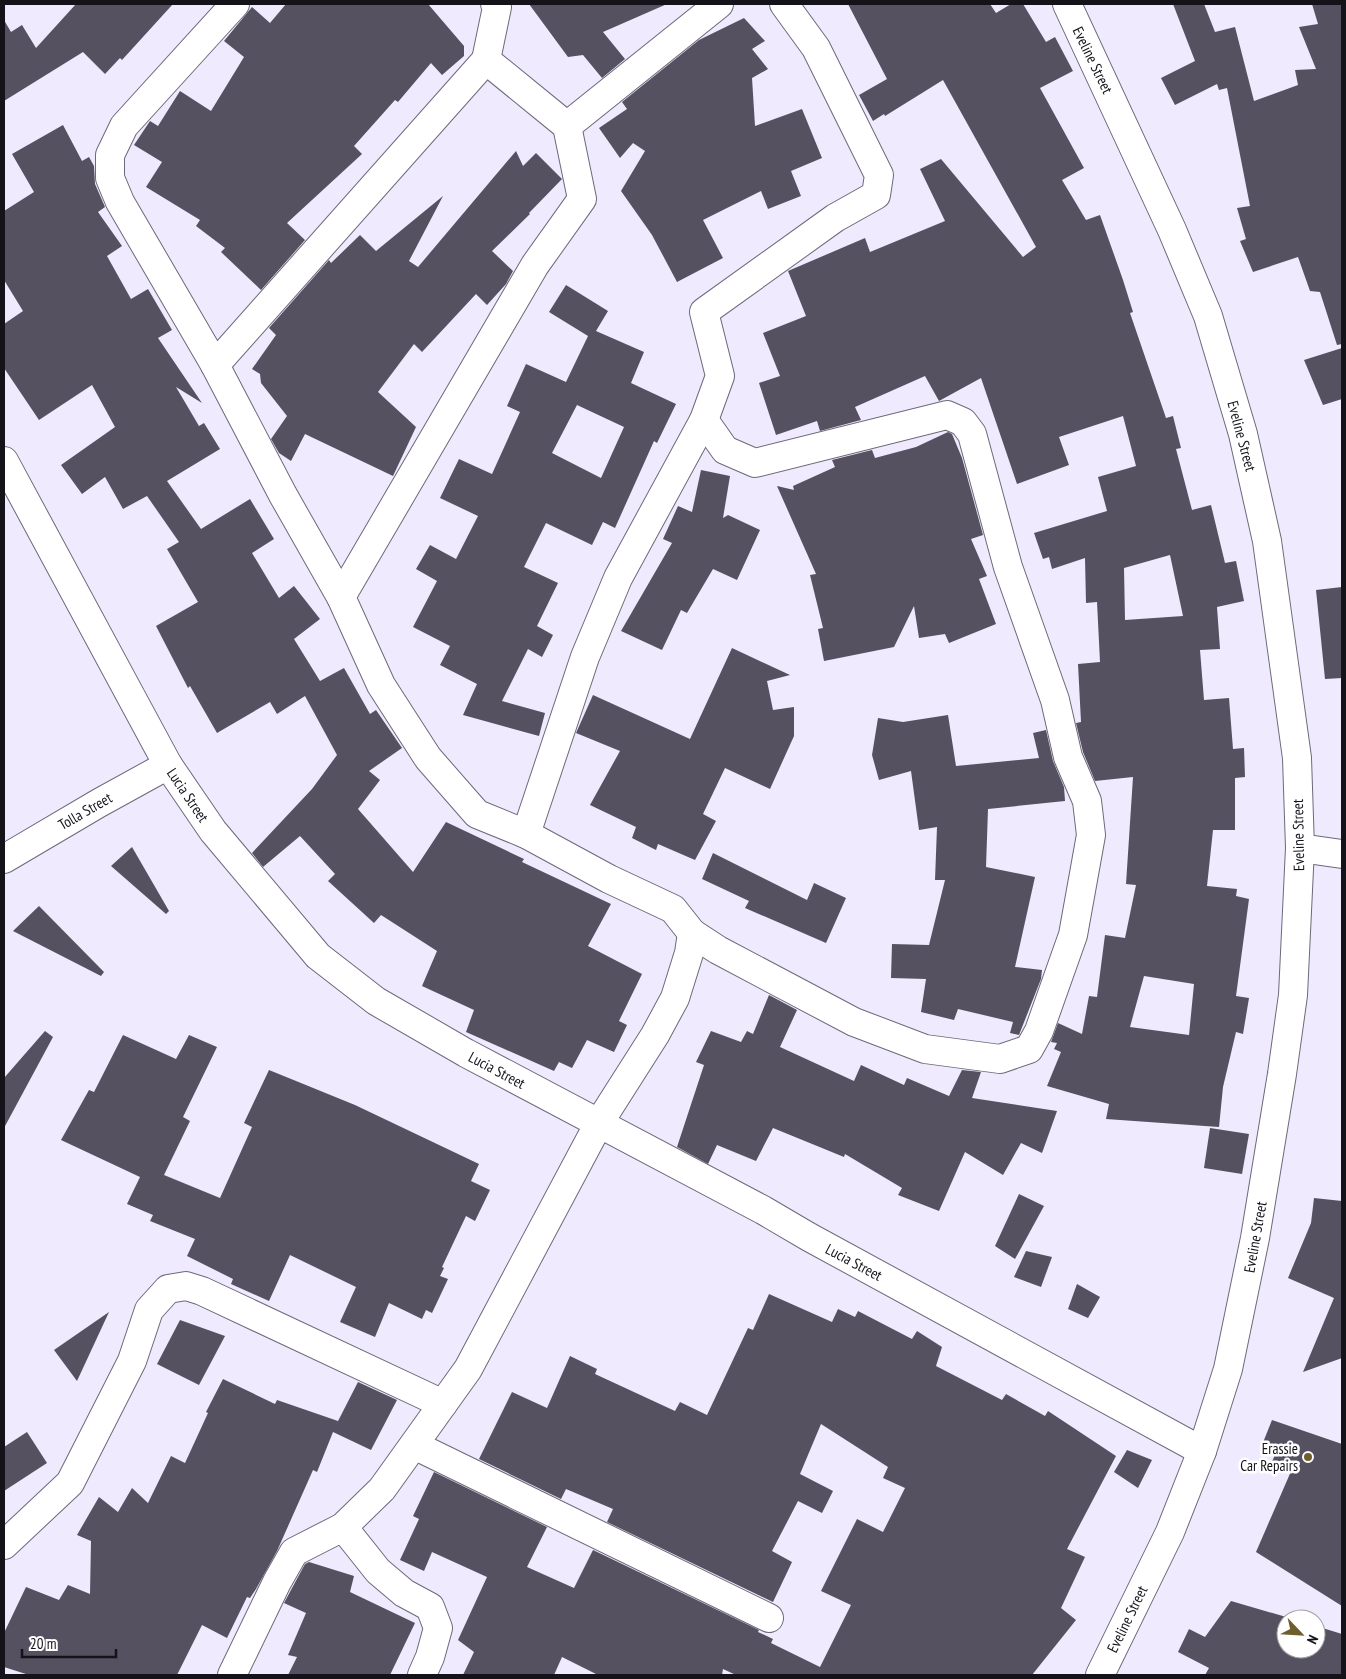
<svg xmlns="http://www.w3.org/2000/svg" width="1346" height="1679" font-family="'PT Sans Narrow',sans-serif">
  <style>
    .building { fill: #555161; fill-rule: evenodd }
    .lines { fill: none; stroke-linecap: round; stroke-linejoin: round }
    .minor-casing { stroke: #6d6979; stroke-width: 30 }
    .minor { stroke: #fff; stroke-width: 28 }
    .poi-dot { fill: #6d5f2c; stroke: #fff; stroke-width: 2 }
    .labels { text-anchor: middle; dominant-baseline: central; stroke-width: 5; stroke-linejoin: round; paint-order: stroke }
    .street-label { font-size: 15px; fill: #15131a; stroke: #fff }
    .poi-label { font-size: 15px; fill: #15131a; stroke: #fff; text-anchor: end }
  </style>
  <rect width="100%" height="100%" fill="#efeafd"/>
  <g class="building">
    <polygon points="76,4 173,4 122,60 120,58 105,74 83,52 4,101 4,20 11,32 22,25 36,48"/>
    <polygon points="286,4 428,4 464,46 464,56 442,75 431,63 398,102 395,100 354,146 362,154 287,223 305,240 261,290 221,252 225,248 196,226 200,220 146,187 162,162 134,145 150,121 158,126 180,91 211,111 244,57 224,41 252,7 270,23"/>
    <polygon points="529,4 667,4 603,32 625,59 602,78 583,55 568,57"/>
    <path d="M848,4H990L996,13L1011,4H1023L1046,42L1055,37L1073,71L1040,88L1084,168L1062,180L1086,220L1100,215L1123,280L1133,312L1130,313L1166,418L1173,416L1181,448L1176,449L1192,510L1211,505L1225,563L1236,561L1244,601L1217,607L1220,649L1200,650L1204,700L1229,698L1233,749L1244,748L1245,777L1235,778V830H1213L1207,886L1237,889L1236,896L1249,899L1236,996L1249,998L1243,1034L1236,1032L1223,1087L1219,1127L1106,1119L1109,1104L1047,1086L1061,1052L1054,1049L1057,1043L1051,1042L1058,1023L1082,1034L1089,996L1097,997L1105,935L1125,938L1136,885L1126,884L1133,777L1095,781L1083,752L1076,723L1081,722L1078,664L1100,662L1097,602L1086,603L1085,558L1052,569L1049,557L1043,559L1034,533L1107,511L1098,477L1136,466L1123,416L1059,437L1069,465L1017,484L981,378L939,401L925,376L855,407L861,420L820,431L817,421L776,435L759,383L780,376L763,333L806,316L788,271L865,238L870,252L945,221L920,169L941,159L1023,257L1036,247L943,80L885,116L884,114L873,121L859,95L887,79ZM1170,555L1183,616L1125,620L1124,568ZM1144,976L1194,984L1189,1035L1130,1027Z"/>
    <polygon points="1173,4 1204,4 1215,32 1235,27 1254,101 1298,85 1295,70 1316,69 1299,27 1318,24 1312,4 1342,4 1342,344 1337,345 1320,292 1310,291 1298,257 1253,272 1240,241 1246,239 1237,208 1250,206 1227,88 1219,90 1217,84 1175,105 1161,78 1195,61"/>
    <polygon points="744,18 765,41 752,49 768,69 752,78 755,126 802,109 822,158 791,171 801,196 768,209 761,191 703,220 723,258 677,282 652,235 621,191 645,151 633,143 620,158 599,128 627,109 622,102 699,40"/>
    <polygon points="63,125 82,161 89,157 94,166 95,184 105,207 98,212 122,246 107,256 131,299 148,289 172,330 158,338 202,403 176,387 199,426 204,423 220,449 167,481 201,529 250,499 274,539 252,553 279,598 294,586 320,619 294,639 320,681 344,668 370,714 376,710 402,748 369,771 380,780 358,809 413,872 446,822 524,859 522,862 611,904 588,946 642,974 619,1021 627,1025 614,1052 587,1040 572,1068 559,1062 554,1071 466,1032 474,1010 422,986 437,951 381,915 374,923 328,881 335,874 300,836 263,867 252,853 312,789 337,755 305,696 277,714 270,702 217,733 190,686 188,688 156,626 198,602 167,549 179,542 147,496 123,509 105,477 82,494 61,465 115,427 92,385 39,420 4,368 4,324 23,311 4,280 4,211 34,192 12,154"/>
    <polygon points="516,151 523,166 536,153 562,179 529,213 530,214 492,251 513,271 506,284 487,305 476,294 422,352 414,344 378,392 416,427 393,476 305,434 291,461 279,453 271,439 287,416 261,383 260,374 252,369 276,335 269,328 329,260 331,263 360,235 376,251 443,196 409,261 418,267"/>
    <path d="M566,285L608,311L596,331L644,352L631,383L676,404L657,443L654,441L615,528L603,522L592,545L546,523L524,567L558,583L537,626L553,635L542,657L528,649L502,701L545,713L539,736L463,715L477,684L440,665L450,646L413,627L437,581L416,569L430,545L456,559L478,516L440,498L459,459L492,474L520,412L507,406L526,364L566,382L588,336L549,312ZM577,405L624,427L601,478L552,453Z"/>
    <polygon points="1342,348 1342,399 1323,405 1304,360"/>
    <polygon points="948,432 952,434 962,458 983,535 971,539 987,576 979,579 996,624 949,643 945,634 919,638 914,606 894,647 824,661 818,629 823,628 810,575 816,574 777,486 794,490 793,486 835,467 832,460 872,450 875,458 916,447"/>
    <polygon points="701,470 730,476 723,518 728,515 760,530 737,580 713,569 687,613 681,610 662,650 621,631 672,543 663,539 678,506 692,512"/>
    <polygon points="1342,587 1342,678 1325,679 1316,590"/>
    <polygon points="732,648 790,675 767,681 773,710 794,707 794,736 770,789 725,768 703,814 716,821 695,860 658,844 656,850 632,838 636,827 590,805 620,751 576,733 593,695 690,739"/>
    <polygon points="948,715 956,766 1039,758 1033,733 1046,730 1053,761 1064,787 1065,801 988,809 986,867 1035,877 1015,967 1042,970 1041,979 1019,1035 1010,1033 1013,1022 958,1009 954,1020 921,1012 926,979 891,978 892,944 929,945 945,880 935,880 937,827 919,830 911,771 879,780 872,755 878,718 903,722"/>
    <polygon points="132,847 169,911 166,914 111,866"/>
    <polygon points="713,853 807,900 814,883 846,898 826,943 745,908 749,901 702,879"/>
    <polygon points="39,906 104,972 101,976 13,931"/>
    <polygon points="769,995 797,1010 780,1047 854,1081 861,1065 904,1085 907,1078 949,1096 962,1070 981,1072 972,1098 1057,1111 1042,1153 1021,1143 1003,1175 965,1152 939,1211 898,1195 902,1188 845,1154 844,1157 773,1128 756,1161 717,1145 708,1164 677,1147 704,1065 696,1062 711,1031 741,1042 747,1031 753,1034"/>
    <polygon points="45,1031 53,1037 4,1128 4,1078"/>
    <polygon points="123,1035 176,1059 189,1035 217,1047 183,1117 190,1121 164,1175 220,1198 252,1127 244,1123 269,1070 355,1105 479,1164 471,1181 490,1190 475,1221 466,1216 442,1267 444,1268 440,1276 448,1279 432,1313 426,1310 422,1319 389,1303 375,1337 340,1322 356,1287 290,1255 269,1301 231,1284 233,1279 187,1256 195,1239 150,1221 153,1215 127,1204 140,1177 61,1140 89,1090 94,1092"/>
    <polygon points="1210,1128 1249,1134 1242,1174 1204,1168"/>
    <polygon points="1019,1194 1044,1206 1015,1259 995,1246"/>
    <polygon points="1314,1198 1342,1201 1342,1358 1303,1372 1334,1298 1288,1278 1311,1223"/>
    <polygon points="1026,1251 1052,1257 1041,1287 1014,1277"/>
    <polygon points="1077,1284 1100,1297 1088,1318 1068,1309"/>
    <polygon points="769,1294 832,1322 838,1309 855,1317 858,1311 912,1339 917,1331 942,1347 936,1366 1002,1400 1006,1394 1045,1416 1048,1411 1116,1456 1067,1549 1085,1557 1061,1608 1076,1620 1032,1675 736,1675 723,1669 722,1675 598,1675 562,1657 554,1675 463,1675 474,1652 458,1640 487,1577 432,1552 424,1571 400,1560 419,1519 413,1516 434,1472 547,1527 527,1567 574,1588 593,1550 759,1630 758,1632 773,1639 771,1643 820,1667 851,1605 821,1591 857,1519 883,1532 905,1488 883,1478 888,1467 821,1424 800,1474 833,1491 822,1513 798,1501 772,1551 792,1562 773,1602 607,1522 613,1509 566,1489 561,1499 479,1459 512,1392 547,1408 570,1356 597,1369 595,1374 675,1411 680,1402 707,1415 748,1328 753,1330"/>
    <polygon points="109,1312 77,1381 54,1350"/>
    <polygon points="180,1320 225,1336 199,1385 157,1364"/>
    <polygon points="223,1379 275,1404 277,1400 338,1421 336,1425 358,1382 397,1400 371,1450 333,1432 317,1472 313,1470 277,1551 256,1589 250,1598 247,1597 227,1638 202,1625 177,1675 29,1675 4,1667 4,1633 26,1587 59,1600 68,1585 90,1594 91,1541 77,1535 99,1497 118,1512 132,1488 148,1503 171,1456 185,1463 208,1413 206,1412"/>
    <polygon points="1272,1420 1342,1444 1342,1606 1256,1552 1292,1469 1272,1462 1276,1452 1262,1445"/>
    <polygon points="27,1432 47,1463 4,1491 4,1447"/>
    <polygon points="1127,1450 1152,1460 1138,1488 1114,1472"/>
    <polygon points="309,1562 354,1576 350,1592 415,1623 390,1675 288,1675 297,1657 288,1655 306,1613 284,1603 305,1564"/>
    <polygon points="1231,1601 1293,1619 1286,1619 1286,1649 1316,1649 1316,1626 1342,1634 1342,1675 1205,1675 1209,1668 1178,1652 1189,1629 1205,1637"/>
  </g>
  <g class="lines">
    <g class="minor-casing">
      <g id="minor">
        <polyline points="1067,4 1172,230 1208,316 1243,434 1267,541 1297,758 1300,848 1293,995 1282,1074 1255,1238 1228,1369 1202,1451 1170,1532 1100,1675"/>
        <polyline points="567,126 719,4"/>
        <polyline points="215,365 486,60"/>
        <polyline points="4,461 168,765 213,831 318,956 376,1001 466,1053 763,1210 809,1237 1202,1451"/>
        <polyline points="341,597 535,265 582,199 567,126 486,60 497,7 495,4"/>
        <polyline points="526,834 585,657 618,578 704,420 720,376 704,312 835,218 876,195 879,175 816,48 784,4"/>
        <polyline points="1300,848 1342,854"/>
        <polyline points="4,859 99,803 168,765"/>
        <polyline points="692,933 718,950 854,1022 925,1049 1000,1059 1029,1049 1039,1031 1073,935 1091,835 1087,801 1068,757 1055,700 1008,567 972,434 963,422 947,415 755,463 725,450 704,420"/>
        <polyline points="414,1445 769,1618"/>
        <polyline points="343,1527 378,1571 404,1593 430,1607 438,1628 430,1657 422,1675"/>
        <polyline points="4,1545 70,1483 132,1361 149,1310 168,1289 186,1286 202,1291 443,1404"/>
        <polyline points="232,1675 277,1582 294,1552 343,1527 382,1489 468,1369 599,1123 655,1035 675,998 689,953 692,933 673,909 609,879 526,834 477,814 428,758 381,685 341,597 283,495 215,365 120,202 110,178 110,155 124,126 235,4"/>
      </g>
    </g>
    <use href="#minor" class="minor"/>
  </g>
  <circle class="poi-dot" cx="1308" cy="1457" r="5"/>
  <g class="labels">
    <g class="street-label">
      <text transform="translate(1093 60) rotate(64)">Eveline Street</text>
      <text transform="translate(1242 436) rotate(75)">Eveline Street</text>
      <text transform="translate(188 795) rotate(56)">Lucia Street</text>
      <text transform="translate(85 811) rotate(-30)">Tolla Street</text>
      <text transform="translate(1298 835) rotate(-91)">Eveline Street</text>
      <text transform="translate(497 1070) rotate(28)">Lucia Street</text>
      <text transform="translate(1255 1237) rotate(-80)">Eveline Street</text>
      <text transform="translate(854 1262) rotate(28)">Lucia Street</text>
      <text transform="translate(1127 1619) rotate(-64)">Eveline Street</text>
    </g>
    <g class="poi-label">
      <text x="1298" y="1448">Erassie<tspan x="1298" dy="17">Car Repairs</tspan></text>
    </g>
  </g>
  <rect width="1346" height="1679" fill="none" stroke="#15131a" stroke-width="10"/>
  <g transform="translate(1301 1634) rotate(115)"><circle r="24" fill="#ffffff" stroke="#a1a1a3"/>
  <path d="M0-4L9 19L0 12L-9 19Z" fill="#6d5f2c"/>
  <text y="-8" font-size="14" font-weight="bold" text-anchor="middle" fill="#15131a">N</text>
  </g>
  <path d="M22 1649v8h94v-8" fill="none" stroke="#15131a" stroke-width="2.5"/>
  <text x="30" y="1649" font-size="15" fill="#15131a" stroke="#ffffff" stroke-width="4" paint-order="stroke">20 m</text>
</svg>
